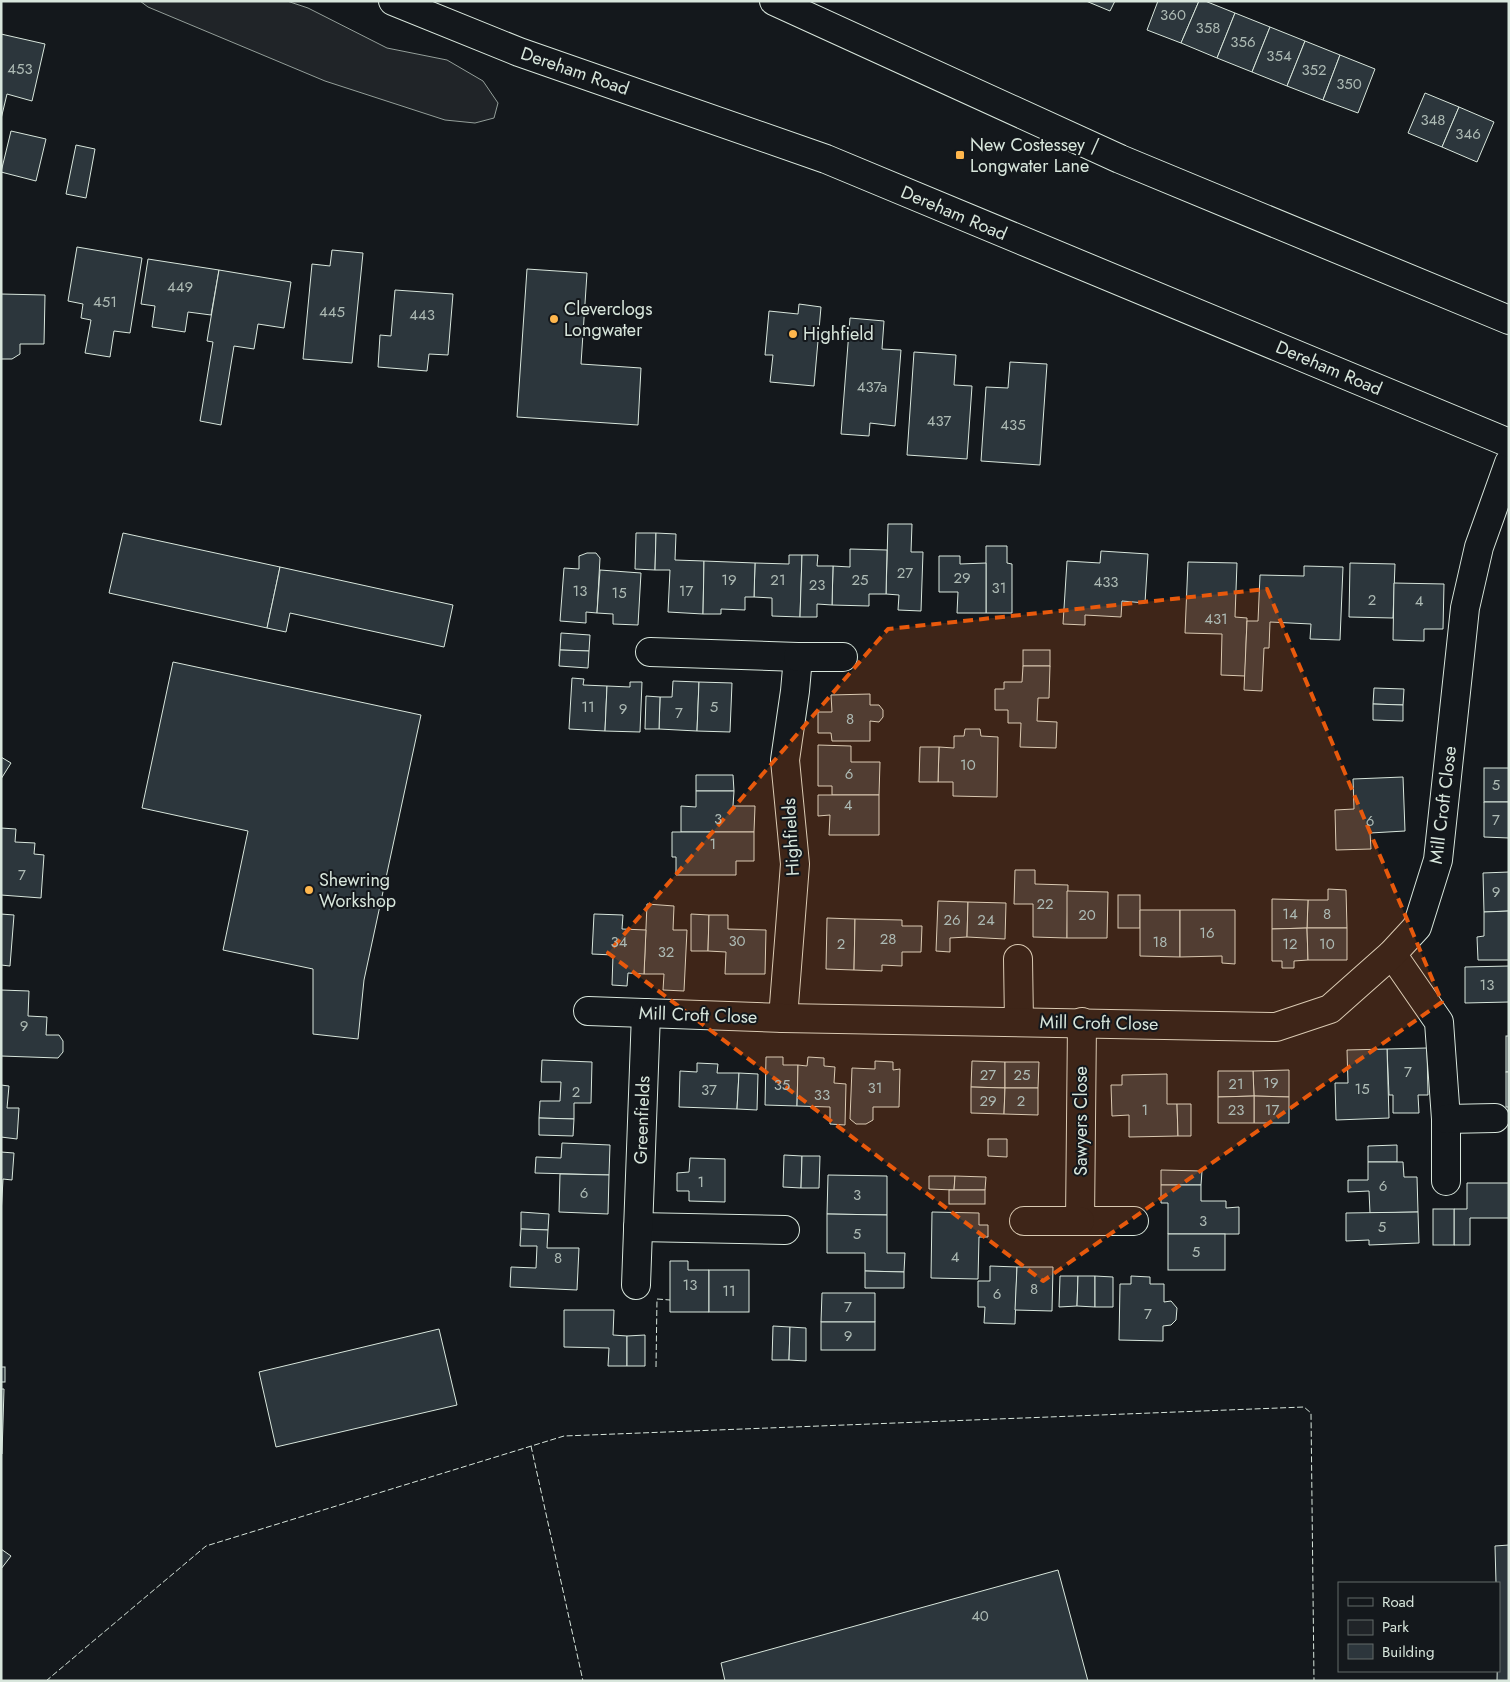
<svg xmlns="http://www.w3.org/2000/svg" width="1510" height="1682" font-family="Jost,sans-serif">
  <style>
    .green { fill: #202428; stroke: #939e99 }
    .building { fill: #2c363c; stroke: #d8e6dc }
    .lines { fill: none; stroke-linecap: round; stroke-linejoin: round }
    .minor-casing { stroke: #d8e6dc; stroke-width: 30 }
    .trunk-casing { stroke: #d8e6dc; stroke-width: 30 }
    .minor { stroke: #14181c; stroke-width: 28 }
    .trunk { stroke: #14181c; stroke-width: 28 }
    .fence { stroke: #d8e6dc; stroke-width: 1; stroke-dasharray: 6 2.5; stroke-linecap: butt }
    .marked { fill: #e8590c; fill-opacity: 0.2; stroke: #e8590c; stroke-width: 4; stroke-dasharray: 10 6; stroke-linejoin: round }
    .poi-dot { fill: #ffb74d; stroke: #14181c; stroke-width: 2 }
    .labels { text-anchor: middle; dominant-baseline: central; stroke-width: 4; stroke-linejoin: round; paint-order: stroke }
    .number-label { font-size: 15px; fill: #adbab4 }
    .street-label { font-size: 18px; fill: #d8e6dc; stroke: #14181c }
    .poi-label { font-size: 18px; fill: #d8e6dc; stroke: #14181c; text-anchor: start }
  </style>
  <rect width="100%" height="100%" fill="#14181c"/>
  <polygon class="green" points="140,1 287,1 308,8 387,48 447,60 483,81 498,103 494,118 475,123 445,120 325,81 148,7"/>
  <g class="building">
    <polygon points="1086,1 1115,1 1110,11"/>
    <polygon points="1158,1 1199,1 1181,43 1147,30"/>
    <polygon points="1199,1 1205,1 1235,13 1217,58 1181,43"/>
    <polygon points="1235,13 1270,27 1252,72 1217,58"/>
    <polygon points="1270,27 1305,41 1287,86 1252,72"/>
    <polygon points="1,34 45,44 32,101 7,94 1,119"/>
    <polygon points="1305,41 1340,55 1323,100 1287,86"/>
    <polygon points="1340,55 1375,69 1358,113 1323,100"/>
    <polygon points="1425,93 1459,107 1442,147 1408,133"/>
    <polygon points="1459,107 1494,122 1477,162 1442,147"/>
    <polygon points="11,131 46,139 36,181 1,172"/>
    <polygon points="76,145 95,149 86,198 66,194"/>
    <polygon points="77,247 142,258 130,333 114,331 110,357 85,353 91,320 81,318 83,304 68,301"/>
    <polygon points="332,250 363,253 352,363 303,359 312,264 330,266"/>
    <polygon points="148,259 219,270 211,315 188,312 185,332 152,327 155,306 141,304"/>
    <polygon points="527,269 587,273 581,364 641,368 638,425 517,417"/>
    <polygon points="219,270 291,282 284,328 258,324 254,349 234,346 221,425 200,421 213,342 207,341"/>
    <polygon points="395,290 453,294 448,355 429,354 427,371 378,367 380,335 391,336"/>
    <polygon points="1,294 45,295 44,344 20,344 20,354 12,359 1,359"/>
    <polygon points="799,304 821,307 814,386 770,382 773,355 765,355 769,311 798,314"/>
    <polygon points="850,318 884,321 882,349 901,350 895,426 870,423 869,436 841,434"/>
    <polygon points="914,352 956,355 954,385 972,386 967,459 907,455"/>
    <polygon points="1010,362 1047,364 1040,465 981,461 986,387 1008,388"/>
    <polygon points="888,524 912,524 911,552 923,552 921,611 898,610 899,595 886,594"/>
    <polygon points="123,533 280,567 267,628 109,593"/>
    <polygon points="636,533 656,533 655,570 635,569"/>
    <polygon points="656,533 676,534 675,560 704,561 703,614 668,612 670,570 655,570"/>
    <polygon points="986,546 1007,546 1007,563 1012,564 1012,613 986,613"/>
    <polygon points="850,549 887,550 886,594 869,594 869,606 832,605 833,566 850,567"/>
    <polygon points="1101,551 1148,554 1145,603 1122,601 1121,617 1085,615 1085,625 1063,624 1067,561 1100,563"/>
    <polygon points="587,553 596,553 600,558 597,613 586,612 586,623 560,621 564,568 579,569 579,556"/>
    <polygon points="789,555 802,555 800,617 772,616 772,598 754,597 755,563 789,564"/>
    <polygon points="802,555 818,555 817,566 833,566 832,605 817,604 817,617 800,617"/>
    <polygon points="939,556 960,556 960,564 986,563 986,613 957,613 958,592 939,592"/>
    <polygon points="704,561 755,563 754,597 745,597 745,610 721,609 721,614 703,614"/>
    <polygon points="1188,562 1237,563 1235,617 1247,618 1245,676 1221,675 1222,634 1185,633"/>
    <polygon points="1350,563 1395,564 1393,618 1349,617"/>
    <polygon points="1304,566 1343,567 1340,640 1310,639 1311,624 1270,622 1269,648 1264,648 1262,691 1244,690 1247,621 1258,621 1260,575 1304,576"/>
    <polygon points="280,567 453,605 444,647 290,613 286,632 267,628"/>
    <polygon points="600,570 641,573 638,625 613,624 613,614 597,613"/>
    <polygon points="1394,583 1444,584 1443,629 1424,629 1424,641 1393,640"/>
    <polygon points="561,633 590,635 589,651 560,650"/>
    <polygon points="560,650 589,651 588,668 559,666"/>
    <rect x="1023" y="650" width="27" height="16"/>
    <polygon points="173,662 421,715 364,980 358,1039 313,1034 313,969 223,950 248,831 142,808"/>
    <polygon points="1023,666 1050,666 1049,698 1038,698 1037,721 1057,722 1056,748 1020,747 1021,723 1008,723 1008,710 995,710 995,689 1004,689 1004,682 1022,682"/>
    <polygon points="572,678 584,679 583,685 607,686 605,731 569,729"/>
    <polygon points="673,681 699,682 697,731 659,729 660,697 672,697"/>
    <polygon points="630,682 642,682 640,732 605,731 607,686 630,687"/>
    <polygon points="699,682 732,683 730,732 697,731"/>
    <polygon points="1374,688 1404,689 1403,705 1373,704"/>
    <polygon points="870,694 870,705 879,705 883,710 883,717 879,722 870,721 870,741 832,741 831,733 818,733 818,712 832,712 831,695"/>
    <polygon points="646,696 660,697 659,729 645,729"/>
    <polygon points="1373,704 1403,705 1403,721 1373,720"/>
    <polygon points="965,729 980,729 981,736 998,737 997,797 953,796 953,782 938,782 939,747 954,748 954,736 964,736"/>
    <polygon points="818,745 851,746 851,762 880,762 879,795 832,795 832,786 818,786"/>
    <polygon points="920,747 939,747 938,782 919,782"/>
    <polygon points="1,757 11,763 1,779"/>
    <rect x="1484" y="768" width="25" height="34"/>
    <polygon points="696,775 733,775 734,791 696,791"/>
    <polygon points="1403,777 1405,831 1370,833 1371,849 1336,850 1335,810 1354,809 1353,779"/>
    <polygon points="696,791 734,791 733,806 755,806 754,832 681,832 681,806 696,807"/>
    <polygon points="818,795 879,795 879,835 829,835 830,815 818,816"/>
    <polygon points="1484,802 1509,802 1509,838 1484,837"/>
    <polygon points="1,828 16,829 15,842 35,843 34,854 44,855 41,898 1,895"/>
    <polygon points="672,832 754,832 754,861 736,861 736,875 676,875 676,857 672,857"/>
    <polygon points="1015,870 1035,870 1035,884 1068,885 1067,938 1033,937 1033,904 1014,904"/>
    <polygon points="1509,872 1509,911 1484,912 1483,873"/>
    <polygon points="1328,889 1346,890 1347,928 1307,928 1308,900 1328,900"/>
    <polygon points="1067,891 1108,892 1107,938 1067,938"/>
    <rect x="1118" y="895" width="22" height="33"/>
    <polygon points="1272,899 1308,900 1307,928 1272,929"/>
    <polygon points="938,901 968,902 967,937 950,938 950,952 936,951"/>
    <polygon points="968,902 1006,903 1005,939 967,937"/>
    <polygon points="647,904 674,906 673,930 687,930 684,991 663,990 664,974 644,974"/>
    <polygon points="1140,910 1180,910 1180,957 1140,956"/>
    <polygon points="1180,910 1235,910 1235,964 1222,963 1222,956 1180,957"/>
    <polygon points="1509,911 1509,960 1478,960 1477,937 1484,936 1484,912"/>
    <polygon points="1,914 14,915 10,966 1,965"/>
    <polygon points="594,914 623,915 622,929 646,930 644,974 628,973 627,986 612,985 613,955 592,954"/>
    <polygon points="691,914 709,915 708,951 691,951"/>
    <polygon points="709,915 728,915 728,929 766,930 765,974 725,974 726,952 708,951"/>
    <polygon points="827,918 855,919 854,970 826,969"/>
    <polygon points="855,919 902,920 902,926 922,926 921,952 902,952 902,966 882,965 882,971 854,970"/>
    <polygon points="1307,928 1308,960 1294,961 1294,968 1282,968 1282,961 1272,961 1272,929"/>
    <polygon points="1307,928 1347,928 1347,960 1308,960"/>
    <polygon points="1509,966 1509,1002 1465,1003 1465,967"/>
    <polygon points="1,990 29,991 28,1016 47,1017 46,1035 59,1035 63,1041 63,1052 58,1058 1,1056"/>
    <rect x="1506" y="1036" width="3" height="36"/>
    <polygon points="1427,1048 1428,1095 1418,1095 1419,1113 1393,1113 1393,1095 1389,1095 1387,1049"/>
    <polygon points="1387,1049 1389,1118 1336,1120 1335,1083 1348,1083 1347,1050"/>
    <polygon points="766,1057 783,1057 783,1065 798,1065 797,1106 765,1105"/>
    <polygon points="808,1057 824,1058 824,1066 835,1067 834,1083 846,1084 845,1125 830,1124 830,1107 797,1106 798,1065 807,1066"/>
    <polygon points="542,1060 592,1062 591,1103 574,1103 574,1119 539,1118 540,1101 560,1101 561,1082 541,1082"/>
    <polygon points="875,1061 893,1062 893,1070 900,1069 899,1107 873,1107 873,1120 866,1124 856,1124 850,1119 852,1068 875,1069"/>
    <polygon points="972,1061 1005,1062 1005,1088 971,1087"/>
    <polygon points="1005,1062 1039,1062 1038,1088 1005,1088"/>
    <polygon points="697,1063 718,1064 717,1073 739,1073 737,1109 679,1107 680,1071 697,1072"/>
    <polygon points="1289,1070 1289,1097 1254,1096 1253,1071"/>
    <polygon points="1218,1071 1253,1071 1254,1096 1218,1097"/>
    <rect x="1506" y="1072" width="3" height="35"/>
    <polygon points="739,1073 758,1074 757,1110 737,1109"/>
    <polygon points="1167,1074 1167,1104 1177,1104 1178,1136 1129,1137 1129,1115 1112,1116 1111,1085 1122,1085 1122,1075"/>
    <polygon points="1,1085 9,1086 7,1108 19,1108 17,1139 1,1137"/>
    <polygon points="971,1087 1005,1088 1004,1114 971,1113"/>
    <polygon points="1005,1088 1038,1088 1038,1115 1004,1114"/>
    <polygon points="1254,1096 1289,1097 1289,1123 1254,1123"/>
    <polygon points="1254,1096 1254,1123 1218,1123 1218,1097"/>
    <polygon points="1177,1104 1191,1104 1191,1136 1178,1136"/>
    <polygon points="539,1118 574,1119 573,1136 539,1135"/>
    <polygon points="988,1139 1007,1139 1007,1157 988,1156"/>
    <polygon points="562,1143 610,1145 609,1175 535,1173 536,1157 561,1158"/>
    <polygon points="1397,1145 1397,1162 1368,1162 1368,1146"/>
    <polygon points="1,1152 14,1153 12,1180 3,1179 1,1215"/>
    <polygon points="784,1155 802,1156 801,1188 783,1187"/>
    <polygon points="802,1156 820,1156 819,1188 801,1188"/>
    <polygon points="690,1158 725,1159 725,1202 689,1201 689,1191 677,1191 677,1173 689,1172"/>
    <polygon points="1368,1162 1403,1162 1404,1177 1417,1177 1418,1212 1370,1213 1369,1191 1348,1192 1348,1180 1368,1180"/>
    <polygon points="1161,1170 1202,1171 1201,1185 1161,1185"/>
    <polygon points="560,1174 609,1175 608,1214 559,1212"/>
    <polygon points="828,1175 887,1176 887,1215 827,1214"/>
    <polygon points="929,1176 955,1176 954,1190 929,1189"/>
    <polygon points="955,1176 986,1177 985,1190 954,1190"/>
    <polygon points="1467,1183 1509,1183 1509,1218 1470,1218 1470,1245 1454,1245 1454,1209 1467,1209"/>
    <polygon points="1161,1185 1201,1185 1201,1201 1226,1201 1226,1208 1239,1207 1239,1234 1168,1234 1168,1203 1161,1203"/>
    <rect x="949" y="1190" width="36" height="14"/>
    <rect x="1433" y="1209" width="21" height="36"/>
    <polygon points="521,1212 549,1214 548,1230 521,1229"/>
    <polygon points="932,1212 979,1213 979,1225 988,1225 988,1237 979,1237 978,1279 931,1278"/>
    <polygon points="1418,1212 1419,1243 1369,1245 1369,1240 1346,1241 1346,1213"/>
    <polygon points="827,1214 887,1215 887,1253 905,1253 904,1272 865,1271 865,1253 827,1253"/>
    <polygon points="521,1229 548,1230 547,1248 579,1248 577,1290 510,1287 511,1267 536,1268 537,1246 520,1246"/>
    <rect x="1168" y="1234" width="57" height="36"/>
    <polygon points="670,1261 688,1261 688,1270 709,1270 709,1312 670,1312"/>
    <polygon points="990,1266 1017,1267 1015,1324 984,1323 985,1307 978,1307 978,1281 990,1281"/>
    <polygon points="1017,1267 1053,1267 1052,1311 1015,1310"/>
    <rect x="709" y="1270" width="40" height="42"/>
    <polygon points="865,1271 904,1272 904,1288 865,1288"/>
    <polygon points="1060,1276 1078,1276 1077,1306 1059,1307"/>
    <polygon points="1078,1276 1095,1276 1095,1307 1077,1306"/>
    <polygon points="1095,1276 1113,1277 1113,1307 1095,1307"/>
    <polygon points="1131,1276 1150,1277 1150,1284 1164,1284 1164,1302 1171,1301 1177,1308 1176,1320 1171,1325 1163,1326 1163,1341 1119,1340 1120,1284 1131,1284"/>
    <polygon points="822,1293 875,1293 875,1322 821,1322"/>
    <polygon points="564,1310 614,1310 613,1335 627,1336 627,1366 608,1366 609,1348 564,1347"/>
    <rect x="821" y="1322" width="54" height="28"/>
    <polygon points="773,1326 790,1327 789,1360 772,1360"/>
    <polygon points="790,1327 806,1328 806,1361 789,1360"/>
    <polygon points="439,1329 457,1405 276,1447 259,1372"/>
    <polygon points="645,1335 645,1366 627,1366 627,1336"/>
    <rect x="1" y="1367" width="4" height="15"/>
    <polygon points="1,1389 4,1389 2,1454 1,1454"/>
    <polygon points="1509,1545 1509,1681 1497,1681 1499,1583 1496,1583 1495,1546"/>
    <polygon points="1,1549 11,1556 1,1569"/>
    <polygon points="1058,1570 1088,1681 725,1681 721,1663"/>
  </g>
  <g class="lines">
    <g class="minor-casing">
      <g id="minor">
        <polyline points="774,1 1120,159 1509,320"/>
        <polyline points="650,652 798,657 795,691 785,760 795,864 783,1018"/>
        <polyline points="798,657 843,657"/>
        <polyline points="1392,954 1439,1022 1446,1119 1446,1181"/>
        <polyline points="1018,959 1019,1022"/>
        <polyline points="588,1011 783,1018 1276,1027 1330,1009 1392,954 1417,927 1438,860 1465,608 1479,547 1509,463"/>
        <polyline points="1082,1022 1080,1221 1134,1221"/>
        <polyline points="1446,1119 1495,1118"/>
        <polyline points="1024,1221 1080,1221"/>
        <polyline points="638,1227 785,1230"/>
        <polyline points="636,1285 646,1013"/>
      </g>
    </g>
    <g class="trunk-casing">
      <polyline id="trunk" points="393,1 519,52 826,159 1509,443"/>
    </g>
    <use href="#minor" class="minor"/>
    <use href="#trunk" class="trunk"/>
    <g class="fence">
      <polyline points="656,1367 657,1299 670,1300"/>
      <polyline points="531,1446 583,1681"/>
      <polyline points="46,1681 206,1546 564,1436 1304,1407 1311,1413 1314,1681"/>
    </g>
  </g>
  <path class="marked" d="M1267,589L1442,1002L1043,1281L608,953L888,629Z"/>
  <g class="poi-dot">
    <rect x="955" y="150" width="10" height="10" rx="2.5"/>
    <circle cx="554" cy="319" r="5"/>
    <circle cx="793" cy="334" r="5"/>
    <circle cx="309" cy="890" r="5"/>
  </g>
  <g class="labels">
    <g class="number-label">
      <text x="1173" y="15">360</text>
      <text x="1208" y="28">358</text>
      <text x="1243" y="42">356</text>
      <text x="1279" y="56">354</text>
      <text x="20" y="69">453</text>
      <text x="1314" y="70">352</text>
      <text x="1349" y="84">350</text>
      <text x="1433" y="120">348</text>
      <text x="1468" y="134">346</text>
      <text x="180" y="287">449</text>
      <text x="105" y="302">451</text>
      <text x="332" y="312">445</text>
      <text x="422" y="315">443</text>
      <text x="872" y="387">437a</text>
      <text x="939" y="421">437</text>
      <text x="1013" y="425">435</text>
      <text x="905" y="573">27</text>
      <text x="962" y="578">29</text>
      <text x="729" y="580">19</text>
      <text x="778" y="580">21</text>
      <text x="860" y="580">25</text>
      <text x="1106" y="582">433</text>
      <text x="817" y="585">23</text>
      <text x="999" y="588">31</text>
      <text x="580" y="591">13</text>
      <text x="686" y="591">17</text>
      <text x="619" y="593">15</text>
      <text x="1372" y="600">2</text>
      <text x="1419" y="601">4</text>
      <text x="1216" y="619">431</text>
      <text x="588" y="707">11</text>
      <text x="714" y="707">5</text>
      <text x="623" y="709">9</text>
      <text x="679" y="713">7</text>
      <text x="850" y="719">8</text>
      <text x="968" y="765">10</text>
      <text x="849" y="774">6</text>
      <text x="1496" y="785">5</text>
      <text x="848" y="805">4</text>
      <text x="718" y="819">3</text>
      <text x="1496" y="820">7</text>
      <text x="1370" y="821">6</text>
      <text x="713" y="844">1</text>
      <text x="22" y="875">7</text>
      <text x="1496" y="892">9</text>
      <text x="1045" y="904">22</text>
      <text x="1290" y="914">14</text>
      <text x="1327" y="914">8</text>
      <text x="1087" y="915">20</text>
      <text x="952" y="920">26</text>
      <text x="986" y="920">24</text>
      <text x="1207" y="933">16</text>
      <text x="888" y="939">28</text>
      <text x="737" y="941">30</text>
      <text x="619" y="942">34</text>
      <text x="1160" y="942">18</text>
      <text x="841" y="944">2</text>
      <text x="1290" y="944">12</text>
      <text x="1327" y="944">10</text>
      <text x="666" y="952">32</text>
      <text x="1487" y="985">13</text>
      <text x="24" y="1026">9</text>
      <text x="1408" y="1072">7</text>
      <text x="988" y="1075">27</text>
      <text x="1022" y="1075">25</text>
      <text x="1271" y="1083">19</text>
      <text x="1236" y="1084">21</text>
      <text x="782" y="1085">35</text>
      <text x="875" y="1088">31</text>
      <text x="1362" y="1089">15</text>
      <text x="709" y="1090">37</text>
      <text x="576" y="1092">2</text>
      <text x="822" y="1095">33</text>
      <text x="988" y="1101">29</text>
      <text x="1021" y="1101">2</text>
      <text x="1145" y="1110">1</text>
      <text x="1236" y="1110">23</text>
      <text x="1272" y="1110">17</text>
      <text x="701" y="1182">1</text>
      <text x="1383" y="1186">6</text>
      <text x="584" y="1193">6</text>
      <text x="857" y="1195">3</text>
      <text x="1203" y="1221">3</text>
      <text x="1382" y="1227">5</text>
      <text x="857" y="1234">5</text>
      <text x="1196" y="1252">5</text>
      <text x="955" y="1257">4</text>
      <text x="558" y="1258">8</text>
      <text x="690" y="1285">13</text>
      <text x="1034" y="1289">8</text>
      <text x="729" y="1291">11</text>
      <text x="997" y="1294">6</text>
      <text x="848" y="1307">7</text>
      <text x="1148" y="1314">7</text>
      <text x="848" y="1336">9</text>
      <text x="980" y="1616">40</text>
    </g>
    <g class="street-label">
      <text transform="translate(575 71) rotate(19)">Dereham Road</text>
      <text transform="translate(954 213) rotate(23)">Dereham Road</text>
      <text transform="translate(1329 368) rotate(23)">Dereham Road</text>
      <text transform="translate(1443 805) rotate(-83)">Mill Croft Close</text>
      <text transform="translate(791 837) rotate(-93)">Highfields</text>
      <text transform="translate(698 1015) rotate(2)">Mill Croft Close</text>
      <text transform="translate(1099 1023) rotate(1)">Mill Croft Close</text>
      <text transform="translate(642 1120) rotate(-88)">Greenfields</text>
      <text transform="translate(1081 1121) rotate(-90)">Sawyers Close</text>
    </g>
    <g class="poi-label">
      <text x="970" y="145">New Costessey /<tspan x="970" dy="21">Longwater Lane</tspan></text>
      <text x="564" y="309">Cleverclogs<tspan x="564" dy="21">Longwater</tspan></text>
      <text x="803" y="334">Highfield</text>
      <text x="319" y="880">Shewring<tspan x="319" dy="21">Workshop</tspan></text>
    </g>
  </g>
  <rect width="1510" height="1682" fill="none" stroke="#d8e6dc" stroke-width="5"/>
  <rect x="1338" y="1582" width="162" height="90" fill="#14181c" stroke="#626a69"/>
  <rect x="1348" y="1598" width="25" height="8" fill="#14181c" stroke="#626a69"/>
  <text x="1382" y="1607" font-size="15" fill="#d8e6dc">Road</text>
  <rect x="1348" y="1620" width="25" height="15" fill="#202428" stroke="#626a69"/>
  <text x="1382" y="1632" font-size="15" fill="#d8e6dc">Park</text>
  <rect x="1348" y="1644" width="25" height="15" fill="#2c363c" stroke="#626a69"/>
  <text x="1382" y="1657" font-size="15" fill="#d8e6dc">Building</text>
</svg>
